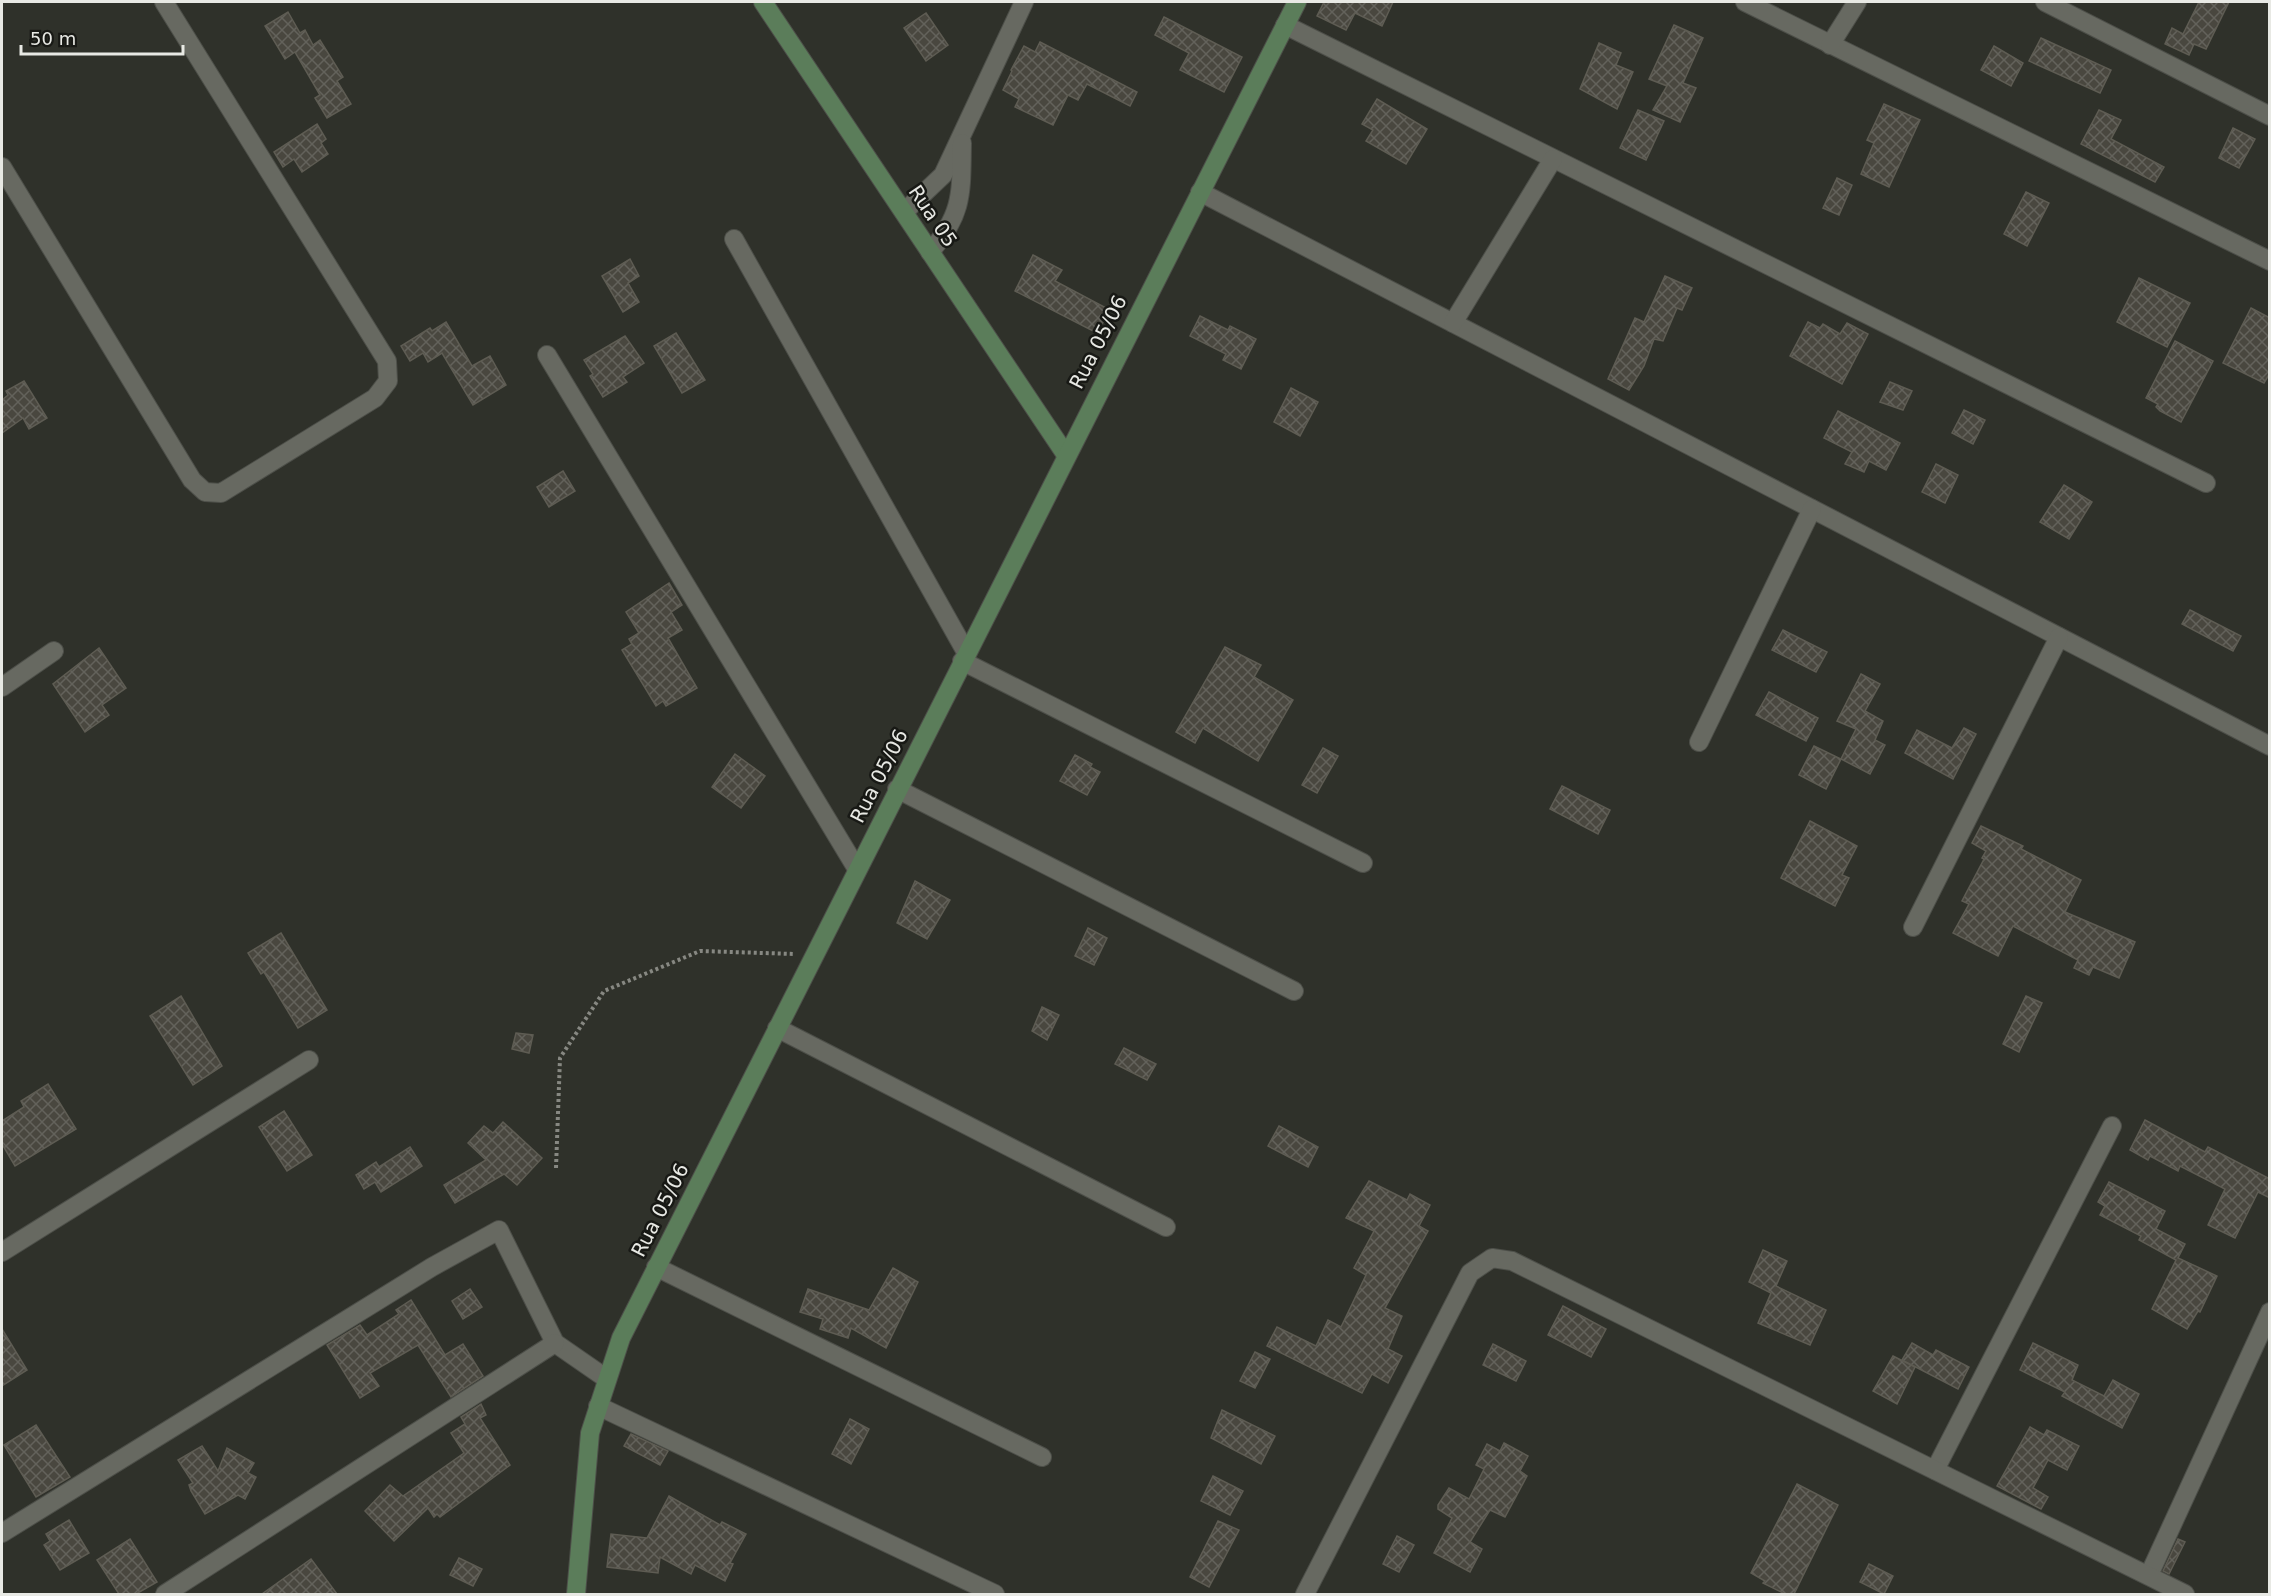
<svg xmlns="http://www.w3.org/2000/svg" width="2271" height="1596" font-family="'DejaVu Sans',sans-serif">
  <style>
    .building { fill: url(#building-cross-hatch); stroke: #5e5c53; stroke-width: 1.5 }
    .lines { fill: none; stroke-linecap: round; stroke-linejoin: round }
    .street-casing { stroke: #4d4f49; stroke-width: 20 }
    .secondary-casing { stroke: #4d4f49; stroke-width: 20 }
    .path { stroke: #878882; stroke-width: 4; stroke-dasharray: 3 3; stroke-linecap: butt }
    .street { stroke: #676961; stroke-width: 18 }
    .secondary { stroke: #5b7d5a; stroke-width: 18 }
    .labels { text-anchor: middle; dominant-baseline: central; stroke-width: 5; stroke-linejoin: round; paint-order: stroke }
    .street-label { font-size: 20px; fill: #e8e9e4; stroke: #181915 }
  </style>
  <defs>
    <pattern id="building-cross-hatch" width="8" height="8" patternUnits="userSpaceOnUse" patternTransform="scale(1.5)"><rect width="8" height="8" fill="#49473f"/><path d="M0 0l8 8M0 8l8-8" fill="none" stroke="#63625b"/></pattern>
  </defs>
  <rect width="100%" height="100%" fill="#2f312a"/>
  <g class="building">
    <polygon points="1324,2 1393,2 1382,26 1355,13 1346,30 1317,16"/>
    <polygon points="2199,2 2229,2 2206,49 2194,44 2189,55 2165,44 2172,28 2183,34"/>
    <polygon points="288,12 300,33 305,30 313,45 320,40 343,77 337,81 351,104 327,118 315,98 320,95 295,52 285,59 265,26"/>
    <polygon points="926,13 948,45 926,61 904,28"/>
    <polygon points="1164,17 1242,57 1224,92 1180,70 1189,53 1155,35"/>
    <polygon points="1674,25 1703,38 1683,83 1696,88 1680,122 1653,110 1667,86 1649,79"/>
    <polygon points="2041,38 2111,70 2100,93 2029,61"/>
    <polygon points="1040,42 1137,92 1130,106 1087,84 1078,100 1068,95 1053,125 1015,107 1019,99 1003,90 1012,71 1011,70 1024,46 1035,52"/>
    <polygon points="1599,43 1621,53 1616,65 1633,72 1617,109 1580,89"/>
    <polygon points="1994,46 2023,63 2011,86 1981,70"/>
    <polygon points="1377,99 1427,129 1406,164 1366,141 1373,130 1362,124"/>
    <polygon points="1884,104 1920,120 1889,187 1861,174 1874,143 1867,140"/>
    <polygon points="1638,110 1664,121 1646,160 1620,148"/>
    <polygon points="2099,110 2121,120 2111,139 2164,167 2155,182 2081,144"/>
    <polygon points="317,124 326,139 321,143 328,154 302,172 294,159 283,167 274,152"/>
    <polygon points="2233,128 2255,139 2239,168 2219,158"/>
    <polygon points="1837,178 1852,185 1839,215 1823,208"/>
    <polygon points="2026,192 2049,203 2027,246 2004,234"/>
    <polygon points="1033,255 1062,270 1055,281 1110,310 1097,333 1015,291"/>
    <polygon points="630,259 639,276 628,283 639,302 623,312 602,276"/>
    <polygon points="1665,276 1692,288 1682,310 1677,308 1663,341 1654,339 1644,366 1629,390 1608,379 1635,318 1644,322"/>
    <polygon points="2139,278 2190,303 2167,347 2117,322"/>
    <polygon points="2251,308 2270,318 2270,373 2264,383 2223,363"/>
    <polygon points="1200,316 1228,330 1230,326 1256,339 1241,369 1223,360 1226,354 1190,336"/>
    <polygon points="446,322 472,366 490,356 506,385 473,405 442,353 428,362 423,353 410,361 401,346 430,328 432,331"/>
    <polygon points="1808,322 1820,328 1823,324 1840,334 1847,323 1868,334 1842,384 1790,356"/>
    <polygon points="676,333 705,380 682,393 654,346"/>
    <polygon points="625,336 644,363 623,377 627,382 603,397 590,376 593,374 584,360"/>
    <polygon points="2175,341 2213,361 2181,422 2160,411 2156,407 2158,404 2146,398"/>
    <polygon points="24,381 47,418 29,429 23,418 2,433 2,400 8,395 6,391"/>
    <polygon points="1890,382 1912,391 1903,410 1880,402"/>
    <polygon points="1291,388 1318,402 1300,436 1274,422"/>
    <polygon points="1964,410 1985,420 1973,444 1952,433"/>
    <polygon points="1838,411 1900,443 1886,470 1869,461 1864,472 1845,464 1852,452 1824,438"/>
    <polygon points="1936,464 1958,475 1945,503 1922,492"/>
    <polygon points="563,471 575,491 549,507 537,487"/>
    <polygon points="2064,485 2092,502 2069,539 2040,522"/>
    <polygon points="669,583 682,605 671,612 682,630 668,638 697,688 666,706 663,701 656,706 622,650 632,644 629,639 639,633 626,612"/>
    <polygon points="2190,610 2241,636 2233,651 2182,624"/>
    <polygon points="1783,630 1827,652 1816,672 1772,650"/>
    <polygon points="1225,647 1261,665 1254,677 1293,700 1258,761 1203,728 1195,743 1176,732"/>
    <polygon points="99,648 126,688 102,705 109,715 85,732 53,684"/>
    <polygon points="1861,674 1880,684 1865,711 1883,721 1875,740 1885,745 1870,774 1841,759 1856,729 1837,721"/>
    <polygon points="1769,692 1818,718 1806,741 1756,715"/>
    <polygon points="1964,728 1976,734 1953,779 1905,753 1917,730 1952,748"/>
    <polygon points="1814,746 1841,759 1826,789 1799,775"/>
    <polygon points="1323,748 1338,756 1317,793 1302,785"/>
    <polygon points="735,754 765,776 741,808 712,787"/>
    <polygon points="1075,755 1092,764 1090,767 1100,772 1087,795 1060,781"/>
    <polygon points="1562,786 1610,810 1598,834 1550,809"/>
    <polygon points="1810,821 1857,846 1842,875 1849,878 1835,906 1781,878"/>
    <polygon points="1981,826 2023,846 2021,849 2081,880 2065,912 2135,942 2119,978 2093,967 2089,975 2074,968 2078,960 2013,926 1998,956 1953,933 1969,904 1962,901 1984,859 1982,858 1986,851 1972,843"/>
    <polygon points="915,881 950,900 927,939 897,923"/>
    <polygon points="1088,928 1107,938 1094,965 1075,956"/>
    <polygon points="281,933 327,1010 298,1028 264,972 261,974 248,953"/>
    <polygon points="181,996 222,1066 193,1085 150,1016"/>
    <polygon points="2026,996 2042,1003 2019,1052 2003,1044"/>
    <polygon points="1042,1007 1059,1015 1047,1040 1032,1031"/>
    <polygon points="516,1033 533,1035 529,1053 512,1049"/>
    <polygon points="1124,1048 1156,1064 1147,1080 1115,1064"/>
    <polygon points="48,1084 76,1129 15,1166 2,1144 2,1121 24,1107 21,1101"/>
    <polygon points="284,1111 312,1155 287,1171 259,1127"/>
    <polygon points="2145,1120 2205,1152 2208,1147 2270,1179 2270,1198 2258,1192 2235,1238 2208,1225 2225,1189 2180,1166 2178,1171 2150,1156 2148,1160 2130,1150"/>
    <polygon points="503,1122 542,1158 517,1185 504,1174 455,1203 444,1185 486,1160 468,1143 484,1126 493,1133"/>
    <polygon points="1279,1126 1318,1147 1308,1167 1268,1146"/>
    <polygon points="410,1147 422,1166 381,1192 375,1182 364,1189 356,1175 376,1162 379,1167"/>
    <polygon points="1369,1181 1407,1200 1410,1194 1430,1205 1419,1226 1428,1231 1385,1308 1402,1316 1388,1349 1402,1356 1388,1383 1372,1374 1362,1393 1267,1346 1277,1327 1316,1346 1328,1320 1341,1327 1366,1275 1354,1268 1374,1231 1346,1218"/>
    <polygon points="2109,1182 2165,1211 2156,1229 2185,1244 2178,1258 2217,1276 2200,1312 2198,1311 2187,1329 2152,1309 2176,1260 2139,1240 2141,1236 2100,1215 2105,1206 2098,1202"/>
    <polygon points="1763,1250 1787,1261 1776,1286 1826,1310 1810,1345 1758,1323 1771,1293 1749,1282"/>
    <polygon points="893,1268 918,1282 886,1348 851,1328 848,1338 820,1329 823,1319 800,1312 808,1289 869,1310"/>
    <polygon points="470,1289 482,1307 463,1319 452,1301"/>
    <polygon points="411,1300 445,1355 463,1344 483,1376 451,1397 418,1345 370,1373 379,1386 360,1398 327,1345 360,1325 367,1335 399,1314 396,1310"/>
    <polygon points="1563,1306 1606,1329 1591,1357 1548,1335"/>
    <polygon points="2,1329 27,1370 2,1386"/>
    <polygon points="1912,1343 1933,1355 1936,1350 1969,1367 1958,1389 1902,1360"/>
    <polygon points="2033,1343 2078,1365 2072,1380 2104,1396 2113,1380 2139,1394 2122,1428 2062,1396 2065,1392 2020,1370"/>
    <polygon points="1493,1344 1526,1361 1516,1381 1483,1365"/>
    <polygon points="1255,1352 1270,1359 1255,1388 1240,1381"/>
    <polygon points="1893,1356 1915,1367 1897,1404 1873,1391"/>
    <polygon points="481,1404 486,1415 480,1418 510,1465 440,1517 437,1514 434,1517 428,1508 394,1541 365,1511 390,1485 403,1496 464,1453 451,1433 465,1424 461,1417"/>
    <polygon points="1222,1410 1275,1436 1261,1464 1211,1438"/>
    <polygon points="850,1419 869,1429 851,1464 832,1454"/>
    <polygon points="36,1425 70,1477 36,1497 4,1445"/>
    <polygon points="2030,1427 2044,1435 2047,1430 2079,1446 2067,1470 2048,1460 2033,1488 2048,1497 2041,1509 1997,1486"/>
    <polygon points="631,1434 668,1451 660,1465 624,1446"/>
    <polygon points="1504,1443 1528,1456 1520,1471 1527,1476 1505,1517 1490,1510 1470,1542 1482,1549 1470,1572 1434,1553 1452,1518 1438,1509 1438,1505 1449,1488 1469,1499 1484,1469 1476,1465 1487,1444 1500,1451"/>
    <polygon points="202,1446 218,1471 227,1448 254,1463 248,1473 256,1477 245,1499 238,1495 205,1514 191,1491 189,1485 193,1483 178,1460"/>
    <polygon points="1213,1476 1243,1491 1230,1515 1201,1501"/>
    <polygon points="1797,1484 1838,1505 1794,1594 1785,1594 1763,1583 1765,1581 1751,1573"/>
    <polygon points="669,1496 720,1525 722,1522 746,1534 730,1563 733,1564 725,1581 695,1565 691,1574 660,1557 658,1573 607,1567 611,1534 647,1538"/>
    <polygon points="69,1520 89,1553 60,1570 44,1545 50,1541 46,1534"/>
    <polygon points="1218,1521 1239,1530 1209,1587 1190,1577"/>
    <polygon points="1397,1536 1414,1545 1399,1572 1383,1564"/>
    <polygon points="130,1539 157,1582 136,1594 119,1594 97,1560"/>
    <polygon points="2178,1539 2185,1542 2169,1574 2163,1571"/>
    <polygon points="459,1558 482,1569 473,1586 450,1575"/>
    <polygon points="311,1559 337,1594 262,1594"/>
    <polygon points="1869,1564 1893,1576 1884,1594 1860,1582"/>
  </g>
  <g class="lines">
    <g class="street-casing">
      <g id="street">
        <polyline points="1745,2 2270,261"/>
        <polyline points="2045,2 2270,116"/>
        <polyline points="1285,25 2206,483"/>
        <polyline points="1830,45 1857,2"/>
        <polyline points="2,167 192,480 205,492 221,493 375,398 388,381 387,361 164,2"/>
        <polyline points="1200,192 2270,746"/>
        <polyline points="904,212 943,175 1024,2"/>
        <polyline points="734,239 966,652"/>
        <path d="M930,252C964,213 961,192 962,143"/>
        <polyline points="1453,323 1553,159"/>
        <polyline points="547,355 857,869"/>
        <polyline points="962,661 1363,863"/>
        <polyline points="2,687 54,651"/>
        <polyline points="1699,742 1812,509"/>
        <polyline points="897,789 1294,991"/>
        <polyline points="1913,927 2059,637"/>
        <polyline points="777,1028 1166,1227"/>
        <polyline points="2,1252 309,1060"/>
        <polyline points="656,1267 1042,1457"/>
        <polyline points="598,1406 995,1594"/>
        <polyline points="1935,1470 2112,1126"/>
        <polyline points="2,1533 432,1267 499,1230 555,1343 607,1379"/>
        <polyline points="2149,1575 2270,1312"/>
        <polyline points="165,1594 555,1343"/>
        <polyline points="1305,1594 1470,1273 1492,1258 1512,1261 2185,1594"/>
      </g>
    </g>
    <g class="secondary-casing">
      <g id="secondary">
        <polyline points="763,2 1066,455"/>
        <polyline points="576,1594 590,1433 621,1338 1297,2"/>
      </g>
    </g>
    <polyline class="path" points="556,1168 560,1058 604,991 700,951 795,954"/>
    <use href="#street" class="street"/>
    <use href="#secondary" class="secondary"/>
  </g>
  <g class="labels">
    <g class="street-label">
      <text transform="translate(933 216) rotate(56)">Rua 05</text>
      <text transform="translate(1098 342) rotate(-63)">Rua 05/06</text>
      <text transform="translate(879 776) rotate(-63)">Rua 05/06</text>
      <text transform="translate(660 1210) rotate(-63)">Rua 05/06</text>
    </g>
  </g>
  <rect width="2271" height="1596" fill="none" stroke="#e8e9e4" stroke-width="6"/>
  <path d="M21 45v9h162v-9" fill="none" stroke="#e8e9e4" stroke-width="3"/>
  <text x="30" y="45" font-size="18" fill="#e8e9e4" stroke="#181915" stroke-width="4.5" paint-order="stroke">50 m</text>
</svg>
